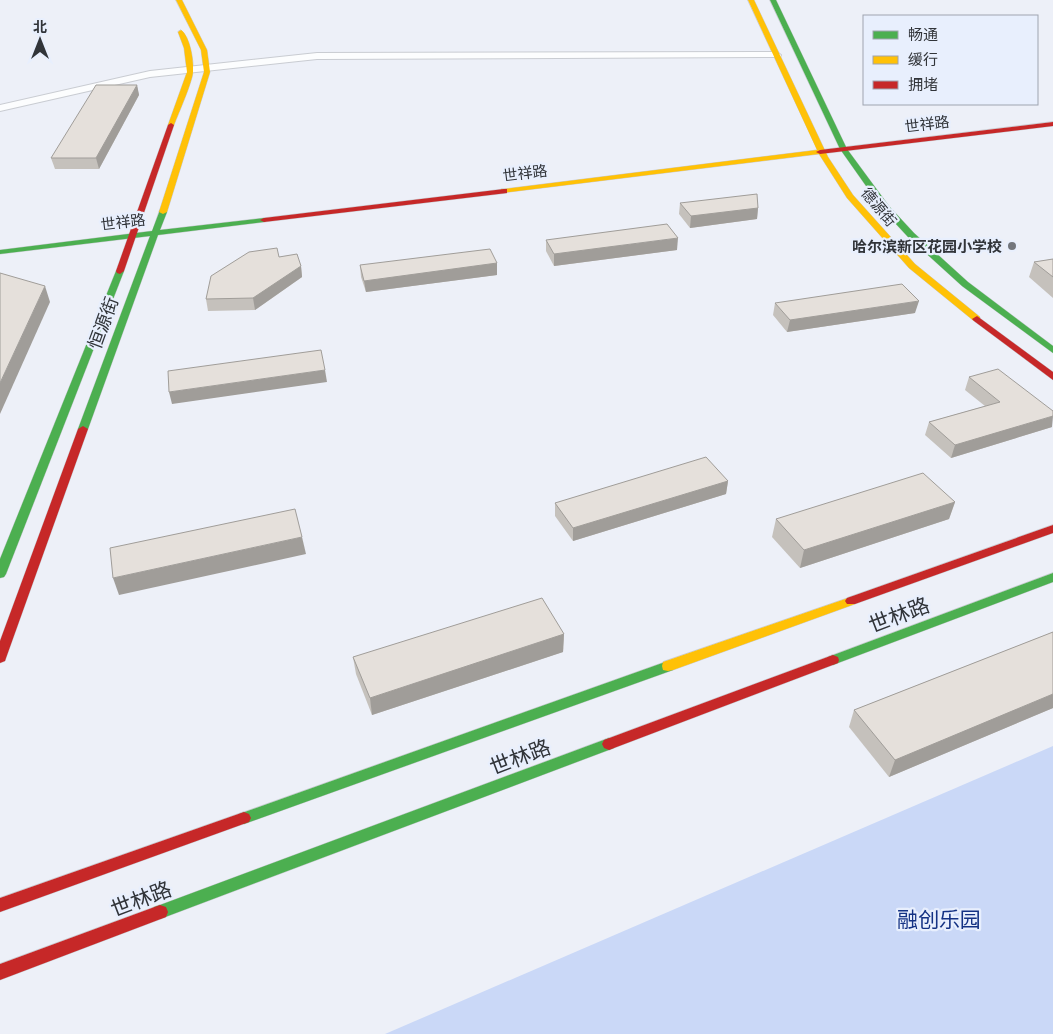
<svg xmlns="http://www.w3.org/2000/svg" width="1053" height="1034" font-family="Poppins,'Noto Sans SC',sans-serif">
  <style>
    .green { fill: #cad8f7 }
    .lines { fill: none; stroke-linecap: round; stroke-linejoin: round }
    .street-casing { stroke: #c9ccd2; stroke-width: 2 }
    .fast-casing { stroke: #c9ccd2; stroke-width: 1 }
    .slow-casing { stroke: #c9ccd2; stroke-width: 1 }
    .jam-casing { stroke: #c9ccd2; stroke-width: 1 }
    .street { fill: #fcfdfe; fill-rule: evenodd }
    .fast { fill: #4caf50; fill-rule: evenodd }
    .slow { fill: #ffc107; fill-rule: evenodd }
    .jam { fill: #c62828; fill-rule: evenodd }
    .wall { fill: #c5c1bc }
    .shaded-wall { fill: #a09d99 }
    .building { fill: #e5e0db; stroke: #a09d99 }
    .poi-dot { fill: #73767c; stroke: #e8effd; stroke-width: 2 }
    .labels { text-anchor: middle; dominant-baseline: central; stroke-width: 4.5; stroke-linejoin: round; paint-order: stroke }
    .far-street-label { font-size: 15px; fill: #313439; stroke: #e8effd }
    .far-poi-label { font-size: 15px; font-weight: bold; fill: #313439; stroke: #e8effd; text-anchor: end }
    .street-label { font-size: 18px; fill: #313439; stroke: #e8effd }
    .near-street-label { font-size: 21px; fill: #313439; stroke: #e8effd }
    .near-park-label { font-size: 21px; fill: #143284; stroke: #e8effd }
  </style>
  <rect width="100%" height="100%" fill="#edf0f8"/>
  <polygon class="green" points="1053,746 1053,1034 385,1034"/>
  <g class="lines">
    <g class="street-casing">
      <polygon id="street" points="777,52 781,55 780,57 317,59 150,77 0,111 0,105 150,71 317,53"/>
    </g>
    <g class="fast-casing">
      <g id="fast">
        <polygon points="770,0 776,0 847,149 889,206 914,233 968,282 1053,346 1053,353 962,286 908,237 883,210 840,149"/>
        <polygon points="160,210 167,212 160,230 264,218 268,220 264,222 158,235 88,429 83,432 79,431 78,429 150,236 0,254 0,250 152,231"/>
        <polygon points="120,268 124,271 6,574 4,577 0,578 0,559 116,271"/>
        <polygon points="1053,573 1053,582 838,663 833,665 828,663 827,660 828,657"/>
        <polygon points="668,661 673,662 674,666 673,670 244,824 239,822 237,818 239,814"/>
        <polygon points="609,738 614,740 616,744 614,748 160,919 154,917 152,912 154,907 160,905"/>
      </g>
    </g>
    <g class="slow-casing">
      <g id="slow">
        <polygon points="176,0 182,0 207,50 210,72 167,212 163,214 159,212 204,72 201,50"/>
        <polygon points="748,0 754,0 828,157 853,195 915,264 980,317 980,321 974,321 909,268 847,198 819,154 501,193 501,189 504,189 817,150"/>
        <path d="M181,30C190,36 194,61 193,72C192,83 179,112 174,125L171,127L168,125L187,72L184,48L178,32Z"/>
        <polygon points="851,597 855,598 857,601 855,604 673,670 668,671 663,670 662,666 663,662"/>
      </g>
    </g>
    <g class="jam-casing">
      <g id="jam">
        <polygon points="1053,122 1053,126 820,154 816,152 820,150"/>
        <polygon points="171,123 174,125 124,271 120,274 117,273 116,271 168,125"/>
        <polygon points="504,189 507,189 507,193 264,222 260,220 264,218"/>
        <polygon points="977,316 1053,372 1053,380 974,321 972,319"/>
        <polygon points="83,426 88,429 6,658 5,661 0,663 0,641 78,429"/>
        <polygon points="1053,525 1053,533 855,604 847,604 845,601 847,598"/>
        <polygon points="833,655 838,657 839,660 838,663 614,748 609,750 604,748 602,744 604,740"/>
        <polygon points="244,812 249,814 251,818 249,822 0,912 0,898"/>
        <polygon points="160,905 166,907 168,912 166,917 0,980 0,964"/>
      </g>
    </g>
    <use href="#street" class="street"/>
    <use href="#fast" class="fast"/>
    <use href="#slow" class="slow"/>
    <use href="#jam" class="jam"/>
  </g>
  <g class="wall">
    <polygon points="137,85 139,95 99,169 55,169 51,158"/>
    <polygon points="680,203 758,208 757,219 690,228 679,214"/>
    <polygon points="546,240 677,250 554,266 546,251"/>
    <polygon points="279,257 301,266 302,277 255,310 208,311 206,299"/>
    <polygon points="1053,259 1053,298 1029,277 1034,262"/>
    <polygon points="497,263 497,275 366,292 361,277 360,265"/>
    <polygon points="775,303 915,313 787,332 773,315"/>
    <polygon points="969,377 1052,427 951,458 925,435 929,422 985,406 965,390"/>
    <polygon points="728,481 726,494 573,541 555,516 555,503"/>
    <polygon points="955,502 949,519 800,568 772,537 776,519"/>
    <polygon points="1053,632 1053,708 889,777 849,727 854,710"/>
    <polygon points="564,634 563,652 372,715 356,674 353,657"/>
  </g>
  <g class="shaded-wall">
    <polygon points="137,85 139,95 99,169 96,158"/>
    <polygon points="758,208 757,219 690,228 691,216"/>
    <polygon points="678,238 677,250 554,266 554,254"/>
    <polygon points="497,263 497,275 366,292 364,281"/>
    <polygon points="301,266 302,277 255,310 253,298"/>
    <polygon points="45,286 50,302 0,414 0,383"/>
    <polygon points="919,301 915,313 787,332 790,320"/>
    <polygon points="325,370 327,382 172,404 169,392"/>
    <polygon points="1053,416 1052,427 951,458 955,445"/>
    <polygon points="728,481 726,494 573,541 573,528"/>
    <polygon points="955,502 949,519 800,568 804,550"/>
    <polygon points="302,537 306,554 119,595 113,578"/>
    <polygon points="564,634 563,652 372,715 370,698"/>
    <polygon points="1053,694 1053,708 889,777 895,760"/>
  </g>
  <g class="building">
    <polygon points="96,85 137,85 96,158 51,158"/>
    <polygon points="757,194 758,208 691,216 680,203"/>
    <polygon points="667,224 678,238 554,254 546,240"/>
    <polygon points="277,248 279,257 297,254 301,266 253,298 206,299 211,276 249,252"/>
    <polygon points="490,249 497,263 364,281 360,265"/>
    <polygon points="1053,259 1053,277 1034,262"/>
    <polygon points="0,273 45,286 0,383"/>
    <polygon points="902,284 919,301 790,320 775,303"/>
    <polygon points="321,350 325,370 169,392 168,371"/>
    <polygon points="998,369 1053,411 1053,416 955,445 929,422 1000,402 969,377"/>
    <polygon points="706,457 728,481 573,528 555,503"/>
    <polygon points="923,473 955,502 804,550 776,519"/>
    <polygon points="295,509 302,537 113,578 110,548"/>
    <polygon points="542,598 564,634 370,698 353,657"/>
    <polygon points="1053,632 1053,694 895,760 854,710"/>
  </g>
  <circle class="poi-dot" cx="1012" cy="246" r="5"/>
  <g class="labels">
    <g class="far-street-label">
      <text transform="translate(927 124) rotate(-7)">世祥路</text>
      <text transform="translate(525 173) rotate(-7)">世祥路</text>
      <text transform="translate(879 207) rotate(50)">德源街</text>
      <text transform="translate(123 222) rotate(-7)">世祥路</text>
    </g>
    <g class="far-poi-label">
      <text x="1002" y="246">哈尔滨新区花园小学校</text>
    </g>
    <g class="street-label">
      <text transform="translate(103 323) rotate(-70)">恒源街</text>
    </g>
    <g class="near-street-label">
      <text transform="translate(899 615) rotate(-21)">世林路</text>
      <text transform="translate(520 757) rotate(-21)">世林路</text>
      <text transform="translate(141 899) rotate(-21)">世林路</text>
    </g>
    <g class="near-park-label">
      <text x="939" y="919">融创乐园</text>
    </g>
  </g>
  <rect x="863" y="15" width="175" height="90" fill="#e8effd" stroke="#9fa4af"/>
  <rect x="873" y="31" width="25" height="8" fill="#4caf50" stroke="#9fa4af"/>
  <text x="908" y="40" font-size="15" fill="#313439">畅通</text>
  <rect x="873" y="56" width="25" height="8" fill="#ffc107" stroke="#9fa4af"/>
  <text x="908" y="65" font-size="15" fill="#313439">缓行</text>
  <rect x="873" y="81" width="25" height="8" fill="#c62828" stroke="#9fa4af"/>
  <text x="908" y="90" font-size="15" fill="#313439">拥堵</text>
  <g transform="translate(40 40)" stroke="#e8effd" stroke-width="4" paint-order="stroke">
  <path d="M0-4L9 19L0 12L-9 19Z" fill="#313439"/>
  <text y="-8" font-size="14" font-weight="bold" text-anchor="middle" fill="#313439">北</text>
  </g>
</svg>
